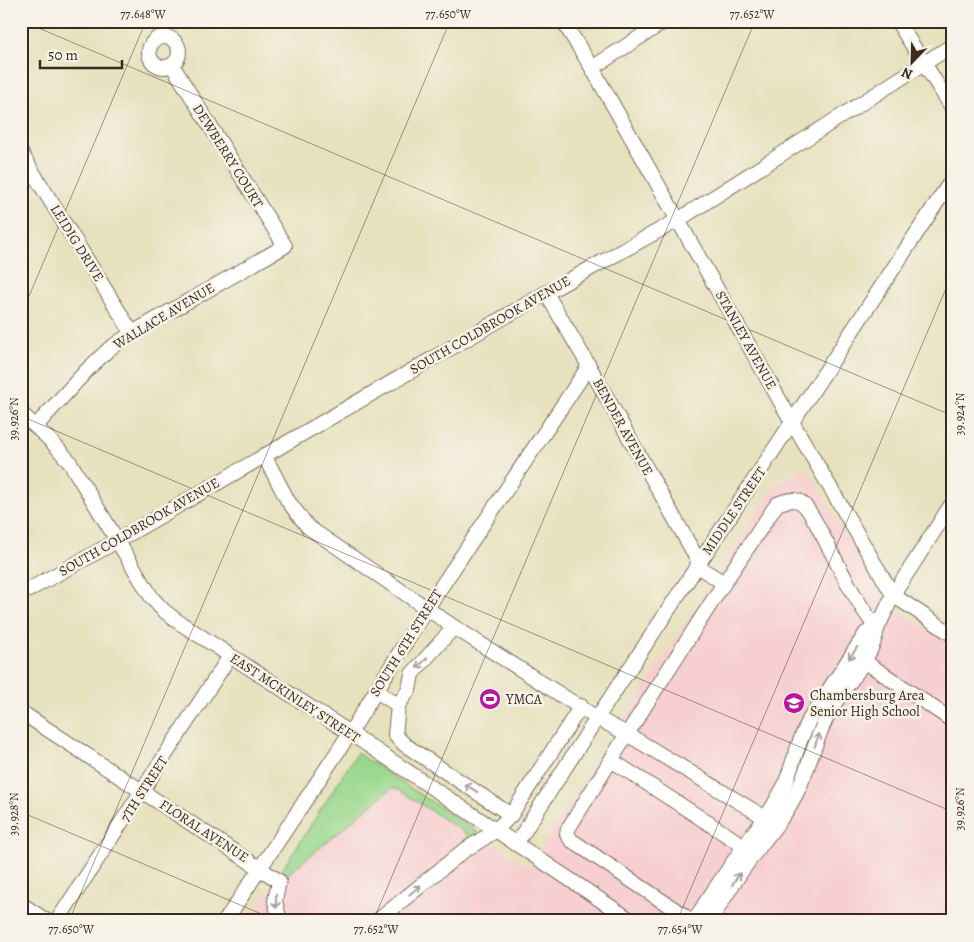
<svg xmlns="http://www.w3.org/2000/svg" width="974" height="942" font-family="Alegreya,serif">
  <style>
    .built { fill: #f7cfd1 }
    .green { fill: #98d78d; stroke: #6a8056 }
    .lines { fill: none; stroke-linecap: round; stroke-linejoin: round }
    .minor-casing { stroke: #776a56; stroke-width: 16 }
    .minor { stroke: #fff; stroke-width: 14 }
    .oneway { stroke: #a79f9a }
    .ticks { fill: none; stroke: #3b2a1e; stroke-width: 1; stroke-opacity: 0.45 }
    .labels { text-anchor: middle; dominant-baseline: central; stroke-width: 5; stroke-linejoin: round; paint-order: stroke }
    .street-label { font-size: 14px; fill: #3b2a1e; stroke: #f7f3e8 }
    .poi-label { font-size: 14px; fill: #3b2a1e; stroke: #f7f3e8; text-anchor: start }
    .neatline { fill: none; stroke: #3b2a1e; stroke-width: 2 }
    .ticks-label { font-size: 12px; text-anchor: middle; fill: #3b2a1e }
  </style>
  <rect width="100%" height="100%" fill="#f7f3e8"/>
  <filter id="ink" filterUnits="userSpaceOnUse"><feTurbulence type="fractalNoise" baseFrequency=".02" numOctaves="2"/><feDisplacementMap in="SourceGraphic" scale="10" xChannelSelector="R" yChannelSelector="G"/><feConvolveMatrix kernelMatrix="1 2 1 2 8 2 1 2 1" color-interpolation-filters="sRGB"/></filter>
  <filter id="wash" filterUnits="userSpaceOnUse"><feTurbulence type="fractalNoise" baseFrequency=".0096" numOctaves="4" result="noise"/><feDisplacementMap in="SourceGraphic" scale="20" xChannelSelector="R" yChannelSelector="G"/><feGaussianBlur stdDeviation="1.12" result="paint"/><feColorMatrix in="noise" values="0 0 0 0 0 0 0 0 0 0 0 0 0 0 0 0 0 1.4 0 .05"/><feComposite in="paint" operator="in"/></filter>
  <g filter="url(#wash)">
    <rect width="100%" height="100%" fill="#e7e1be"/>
    <polygon class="built" points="808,469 883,600 953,647 953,921 249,921 357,759 529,867 775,485"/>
    <polygon class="green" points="357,753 476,831 478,836 463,845 467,836 465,833 397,789 392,788 288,874 282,870"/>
  </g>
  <g filter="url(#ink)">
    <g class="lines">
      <g class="minor-casing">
        <g id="minor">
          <polyline points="563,21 592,68 792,422 893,595 953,635"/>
          <polyline points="897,21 953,109"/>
          <circle cx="164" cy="52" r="15"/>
          <polyline points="592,68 665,21"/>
          <polyline points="21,153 132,333"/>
          <polyline points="546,293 589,366 699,562"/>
          <polyline points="21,413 52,442 69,461 152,598 163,610 177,621 350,733 632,921"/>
          <polyline points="36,426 87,370 109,349 132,333 285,246 172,65"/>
          <path d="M264,455L288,501L308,527L454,627L597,718L627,734L724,583L777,504C785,501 796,497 803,504C811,511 819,529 825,540C841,570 856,602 877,629L893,595L953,502"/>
          <polyline points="697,566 724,583"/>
          <polyline points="21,594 117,541 546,293 678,220 953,45"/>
          <polyline points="864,661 953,721"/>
          <polyline points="376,691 398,705 395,735 405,745 511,815"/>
          <polyline points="398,705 409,690 412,674 454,627"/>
          <polyline points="21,712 279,881 275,901 280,921"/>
          <polyline points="611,760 568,829 567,834 571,840 692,921"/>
          <polyline points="516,844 597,718 953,178"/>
          <polyline points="750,850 611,760 627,734 764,817"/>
          <polyline points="21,904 47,921"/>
          <polyline points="57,921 230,656"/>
          <polyline points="225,921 350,733 427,608 589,366"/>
          <polyline points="377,921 462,852 495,831 511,815 581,706"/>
          <path d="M698,921V915L704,905L744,846L772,808L785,785L800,741L809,720L866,633L877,629C872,661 845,684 830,711C816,736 810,765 797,792C786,815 769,834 754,854C738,875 724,898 710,921"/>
        </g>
      </g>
      <use href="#minor" class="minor"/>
    </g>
    <defs><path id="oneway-shaft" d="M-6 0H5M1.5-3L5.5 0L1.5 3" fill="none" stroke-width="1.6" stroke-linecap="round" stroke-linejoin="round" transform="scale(1.25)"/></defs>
    <g class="oneway">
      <use href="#oneway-shaft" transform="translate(853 653) rotate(125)"/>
      <use href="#oneway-shaft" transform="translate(422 663) rotate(136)"/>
      <use href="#oneway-shaft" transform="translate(817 740) rotate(-71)"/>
      <use href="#oneway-shaft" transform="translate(471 788) rotate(-147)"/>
      <use href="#oneway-shaft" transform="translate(736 879) rotate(-56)"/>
      <use href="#oneway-shaft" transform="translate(415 890) rotate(-39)"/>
      <use href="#oneway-shaft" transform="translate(276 901) rotate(89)"/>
    </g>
  </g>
  <path class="ticks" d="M22,21L953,416M21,315L146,21M21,416L953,812M21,812L278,921M69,921L450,21M373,921L755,21M677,921L953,272"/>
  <defs>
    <g id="stadium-disc" transform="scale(1.125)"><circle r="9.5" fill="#b5179e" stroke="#f7f3e8"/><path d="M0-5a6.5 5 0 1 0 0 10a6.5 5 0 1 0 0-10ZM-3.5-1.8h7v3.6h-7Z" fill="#fff"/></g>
    <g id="school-disc" transform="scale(1.125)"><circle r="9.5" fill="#b5179e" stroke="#f7f3e8"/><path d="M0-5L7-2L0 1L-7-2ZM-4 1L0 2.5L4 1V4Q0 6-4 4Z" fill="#fff"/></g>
  </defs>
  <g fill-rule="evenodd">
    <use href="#stadium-disc" x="490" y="699"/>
    <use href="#school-disc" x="794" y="703"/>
  </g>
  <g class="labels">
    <g class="street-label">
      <text transform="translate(228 156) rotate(58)">DEWBERRY COURT</text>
      <text transform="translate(77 243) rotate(58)">LEIDIG DRIVE</text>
      <text transform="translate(164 316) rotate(-31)">WALLACE AVENUE</text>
      <text transform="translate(490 325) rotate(-30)">SOUTH COLDBROOK AVENUE</text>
      <text transform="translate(746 340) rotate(61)">STANLEY AVENUE</text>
      <text transform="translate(623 427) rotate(61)">BENDER AVENUE</text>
      <text transform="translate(734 511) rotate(-56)">MIDDLE STREET</text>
      <text transform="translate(139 527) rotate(-30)">SOUTH COLDBROOK AVENUE</text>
      <text transform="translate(406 643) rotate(-58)">SOUTH 6TH STREET</text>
      <text transform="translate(295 698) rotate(33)">EAST MCKINLEY STREET</text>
      <text transform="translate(144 789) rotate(-57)">7TH STREET</text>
      <text transform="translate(204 831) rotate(33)">FLORAL AVENUE</text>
    </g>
    <g class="poi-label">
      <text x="810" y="695">Chambersburg Area<tspan x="810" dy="16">Senior High School</tspan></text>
      <text x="506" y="699">YMCA</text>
    </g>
  </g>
  <rect width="974" height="942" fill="none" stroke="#f7f3e8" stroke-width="55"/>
  <g transform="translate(912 62) rotate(203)" stroke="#f7f3e8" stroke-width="4" paint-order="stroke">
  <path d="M0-4L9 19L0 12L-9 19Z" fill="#3b2a1e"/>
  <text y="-8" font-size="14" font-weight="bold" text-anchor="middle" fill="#3b2a1e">N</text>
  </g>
  <path d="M40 60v8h82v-8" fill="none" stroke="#3b2a1e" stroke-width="2.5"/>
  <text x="48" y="60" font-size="15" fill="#3b2a1e" stroke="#f7f3e8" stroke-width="4" paint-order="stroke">50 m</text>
  <rect x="28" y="28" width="918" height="886" class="neatline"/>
  <g class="ticks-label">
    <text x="143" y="18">77.648°W</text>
    <text x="448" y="18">77.650°W</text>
    <text x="752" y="18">77.652°W</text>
    <text transform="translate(960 414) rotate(-90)" y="4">39.924°N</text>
    <text transform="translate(14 419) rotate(-90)" y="4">39.926°N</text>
    <text transform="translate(960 809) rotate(-90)" y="4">39.926°N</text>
    <text transform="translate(14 814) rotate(-90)" y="4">39.928°N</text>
    <text x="71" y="933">77.650°W</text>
    <text x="376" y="933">77.652°W</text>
    <text x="680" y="933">77.654°W</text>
  </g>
</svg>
